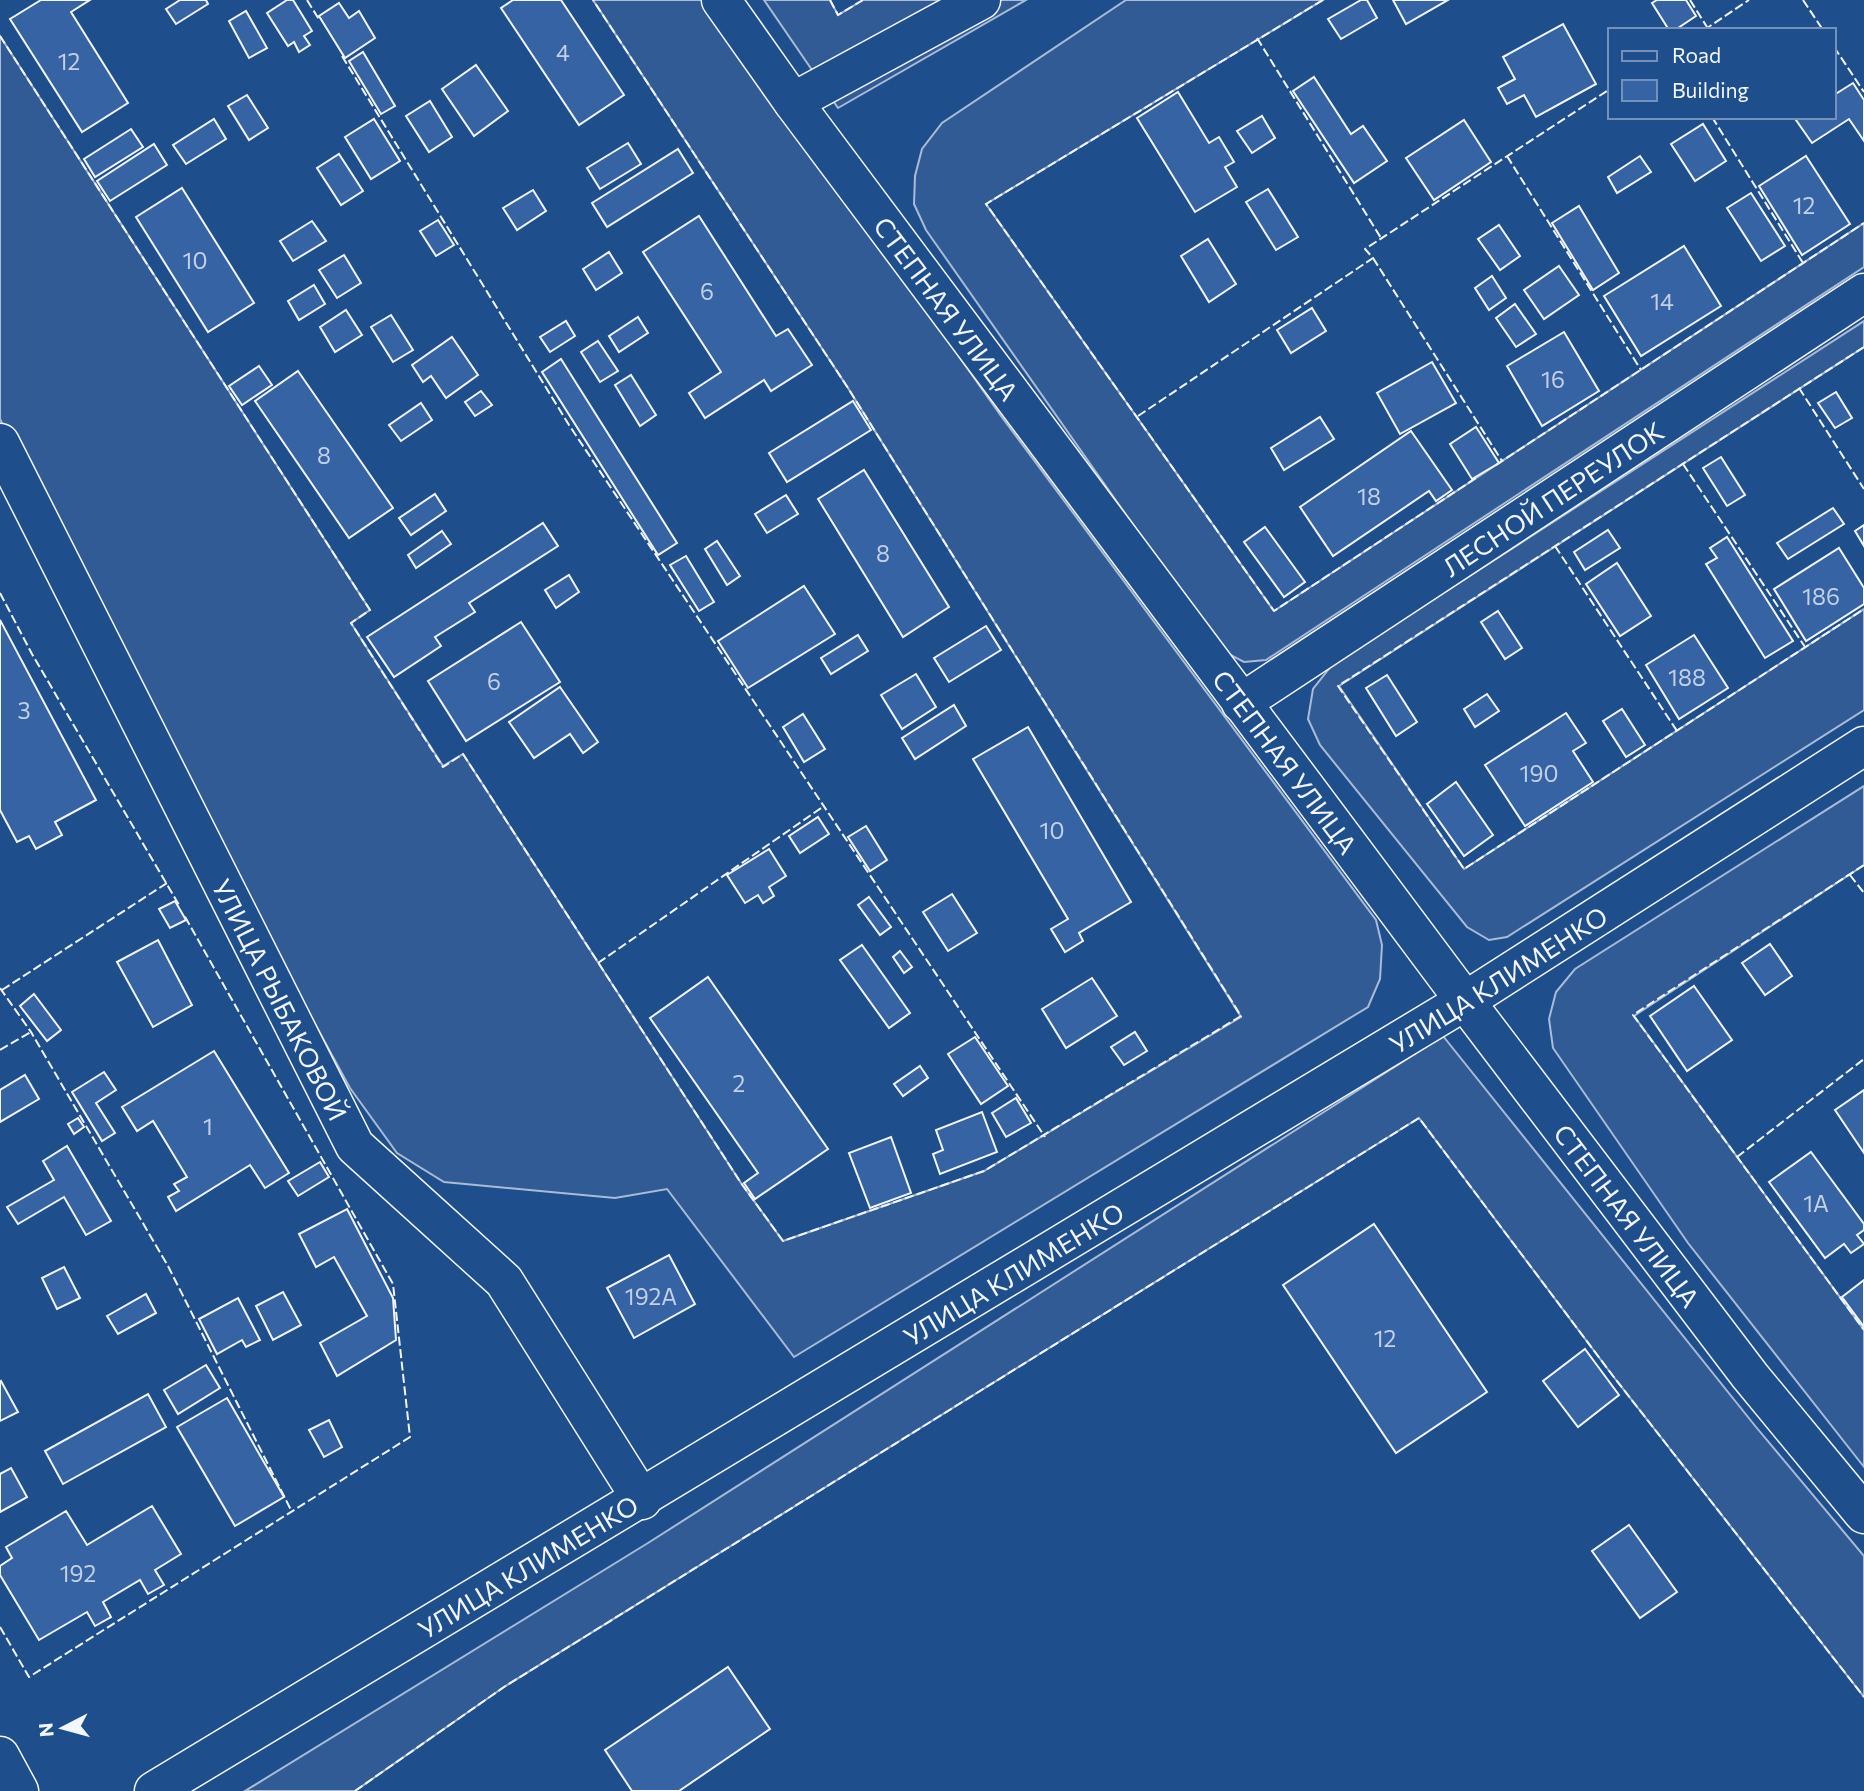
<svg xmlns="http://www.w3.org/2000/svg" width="1864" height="1791" font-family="Commissioner,sans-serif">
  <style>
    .built { fill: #305b95; stroke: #a8bbd7; stroke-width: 2 }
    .building { fill: #3563a3; stroke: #f2f6ff; stroke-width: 2 }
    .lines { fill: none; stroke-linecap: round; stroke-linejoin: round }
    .minor-casing { stroke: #f2f6ff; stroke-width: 41 }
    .minor { stroke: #1f4e8c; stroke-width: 38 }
    .fence { stroke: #f2f6ff; stroke-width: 2; stroke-dasharray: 9 3.5; stroke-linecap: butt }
    .labels { text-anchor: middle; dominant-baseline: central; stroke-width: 5; stroke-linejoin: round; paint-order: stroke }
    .number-label { font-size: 23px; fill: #c3d1e8 }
    .street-label { font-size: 26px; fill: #f2f6ff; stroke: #1f4e8c }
  </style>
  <rect width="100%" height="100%" fill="#1f4e8c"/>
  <g class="built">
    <polygon points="593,0 707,0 1001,416 1376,920 1382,945 1380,979 1368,1007 794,1357 667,1189 615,1198 444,1182 397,1153 350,1088 115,658 0,419 0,36 370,610 351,623 443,766 463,754 741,1183 783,1241 984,1171 1241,1017 848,388"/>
    <polygon points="764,0 830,0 838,15 863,0 1026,0 838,108"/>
    <polygon points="1126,0 1323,0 986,204 1274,611 1864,223 1864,267 1266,660 1244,662 1221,650 926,230 914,204 915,176 922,149 942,123"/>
    <polygon points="1864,321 1864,347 1339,686 1464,869 1864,609 1864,710 1507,937 1489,940 1467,927 1320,745 1308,719 1313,689 1332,665"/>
    <polygon points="1864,786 1864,865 1634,1016 1864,1330 1864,1467 1688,1243 1553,1048 1549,1019 1556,992 1575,969"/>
    <polygon points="1443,1036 1756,1427 1864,1556 1864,1697 1613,1376 1419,1118 504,1687 355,1791 245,1791 648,1543"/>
  </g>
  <g class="building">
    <polygon points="41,0 90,0 71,12 128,103 82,132 10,19"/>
    <polygon points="180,0 206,0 208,4 176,24 166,9"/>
    <polygon points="287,0 293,0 312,31 304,36 310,45 299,52 294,42 288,46 267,13"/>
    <polygon points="513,0 561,0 624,95 579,125 501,8"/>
    <polygon points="1361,0 1367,0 1377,18 1341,39 1328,19"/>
    <polygon points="1393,0 1448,0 1406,24"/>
    <polygon points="1657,0 1686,0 1696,16 1675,30 1669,30 1652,3"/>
    <polygon points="339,3 349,18 359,11 375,38 345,58 319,16"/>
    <polygon points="246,11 267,48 249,58 229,21"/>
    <polygon points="1563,24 1596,84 1536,117 1524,95 1507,104 1498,88 1515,79 1503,57"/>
    <polygon points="363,52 395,106 381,114 349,61"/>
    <polygon points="476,65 508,111 474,136 442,89"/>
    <polygon points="1314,77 1351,134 1363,126 1387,161 1354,183 1293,91"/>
    <polygon points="1853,83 1864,100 1864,141 1849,119 1812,143 1796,120 1801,117 1834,117 1834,95"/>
    <polygon points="1178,92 1209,143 1219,137 1234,162 1225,167 1237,187 1195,212 1137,118"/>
    <polygon points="247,95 268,128 249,140 228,106"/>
    <polygon points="430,101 452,137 429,152 406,116"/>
    <polygon points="1262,116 1275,138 1252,153 1237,131"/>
    <polygon points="214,119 226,139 186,164 173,145"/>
    <polygon points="374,119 400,161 371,179 345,137"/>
    <polygon points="1464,120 1491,162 1434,200 1406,158"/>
    <polygon points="1703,124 1726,161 1695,181 1671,144"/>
    <polygon points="131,129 143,147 95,177 84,159"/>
    <polygon points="628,143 641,164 600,189 587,168"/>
    <polygon points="154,144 167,165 110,201 97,181"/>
    <polygon points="678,149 693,173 607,227 592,203"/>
    <polygon points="339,154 363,191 341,205 317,168"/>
    <polygon points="1640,156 1651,172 1617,193 1608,177"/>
    <polygon points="1806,156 1850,224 1802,255 1759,186"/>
    <polygon points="182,188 254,303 208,332 136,217"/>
    <polygon points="1268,189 1298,237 1276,250 1246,202"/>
    <polygon points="533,190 546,211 517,230 503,208"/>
    <polygon points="1751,193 1785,246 1761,261 1727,208"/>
    <polygon points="1579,206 1619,273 1593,290 1552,223"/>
    <polygon points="699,216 776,336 788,329 812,365 771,391 764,380 705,418 689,393 721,372 643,252"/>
    <polygon points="438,220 454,245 436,256 420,231"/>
    <polygon points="312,221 326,241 293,261 280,241"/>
    <polygon points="1499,225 1520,256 1500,270 1478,239"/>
    <polygon points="1208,239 1236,284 1209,302 1181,256"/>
    <polygon points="1684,246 1721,306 1641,356 1604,296"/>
    <polygon points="609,252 622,273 596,290 583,269"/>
    <polygon points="344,255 361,283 337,298 319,270"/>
    <polygon points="1559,266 1579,295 1544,319 1524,290"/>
    <polygon points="1492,276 1506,298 1489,310 1475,288"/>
    <polygon points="314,285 325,304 299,320 288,301"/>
    <polygon points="1515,304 1536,334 1516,347 1496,318"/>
    <polygon points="1312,308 1326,331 1291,353 1277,330"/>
    <polygon points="346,310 362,335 335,352 320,327"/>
    <polygon points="391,315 413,350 393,362 371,327"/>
    <polygon points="638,317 648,333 619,352 609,336"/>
    <polygon points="566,321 575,336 550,352 540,337"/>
    <polygon points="1564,332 1599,391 1542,426 1507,366"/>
    <polygon points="452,337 478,375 446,398 431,376 423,382 412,365"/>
    <polygon points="598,341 618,371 600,382 581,352"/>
    <polygon points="561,359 677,543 658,555 542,372"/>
    <polygon points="1432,362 1456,403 1400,434 1377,393"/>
    <polygon points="259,366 272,385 242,405 229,386"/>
    <polygon points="298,371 393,508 349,538 255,401"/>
    <polygon points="631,375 656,415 640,426 615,385"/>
    <polygon points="481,391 492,405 475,416 465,402"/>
    <polygon points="1836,392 1852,418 1835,428 1818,403"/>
    <polygon points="853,401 871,430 787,482 769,453"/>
    <polygon points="421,403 432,420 401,441 389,425"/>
    <polygon points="1320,417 1334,439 1284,470 1271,448"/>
    <polygon points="1476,427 1499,463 1472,479 1450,444"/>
    <polygon points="1411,431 1452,490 1436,501 1429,491 1333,556 1300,507"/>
    <polygon points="1721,457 1745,495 1727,506 1703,468"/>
    <polygon points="864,470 949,607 903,637 818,499"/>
    <polygon points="435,494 446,511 411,535 399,518"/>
    <polygon points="786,495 798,514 767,533 755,514"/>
    <polygon points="1833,508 1844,524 1788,559 1777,543"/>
    <polygon points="543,523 558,546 469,603 475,612 435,637 441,646 394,677 367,637"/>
    <polygon points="1864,525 1864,546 1855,531"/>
    <polygon points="1265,527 1305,582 1284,597 1244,542"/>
    <polygon points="1608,530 1620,548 1585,570 1574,552"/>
    <polygon points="442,531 451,544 416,568 408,555"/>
    <polygon points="1727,537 1793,641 1765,658 1706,564 1717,558 1710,548"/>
    <polygon points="717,541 740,576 727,585 705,549"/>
    <polygon points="1839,548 1864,588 1864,604 1806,641 1774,589"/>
    <polygon points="686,556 714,602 699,611 670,565"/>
    <polygon points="1617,563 1651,616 1620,636 1586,584"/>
    <polygon points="569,575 579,592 556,608 545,590"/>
    <polygon points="804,586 835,634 748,688 718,641"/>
    <polygon points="1498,611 1522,648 1505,659 1481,622"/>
    <polygon points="0,620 96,800 55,822 62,835 36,849 29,836 17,842 0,810"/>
    <polygon points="521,622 560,682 466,741 428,681"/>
    <polygon points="986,626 1001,650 949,682 934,658"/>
    <polygon points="858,635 868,651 831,674 821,658"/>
    <polygon points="1694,635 1728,688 1679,719 1646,665"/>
    <polygon points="916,674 936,707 902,729 881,695"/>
    <polygon points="1387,675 1417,722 1396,736 1366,688"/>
    <polygon points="560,687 598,742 583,753 570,734 534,758 509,722"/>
    <polygon points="1487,694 1499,711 1475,727 1464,709"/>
    <polygon points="954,705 966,726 915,759 902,738"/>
    <polygon points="1622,709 1645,745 1626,757 1603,721"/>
    <polygon points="1566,713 1586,743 1573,751 1593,782 1525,826 1485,765"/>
    <polygon points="803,714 825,749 804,762 783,727"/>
    <polygon points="1028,727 1131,902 1079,933 1083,941 1065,952 1051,929 1068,919 973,759"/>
    <polygon points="1456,782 1493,835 1464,856 1427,804"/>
    <polygon points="818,817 829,834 800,853 789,836"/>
    <polygon points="866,826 887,860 870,871 848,837"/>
    <polygon points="769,849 786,876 769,887 774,896 763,903 758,895 745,903 727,875"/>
    <polygon points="952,894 977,933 948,951 923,912"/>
    <polygon points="869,897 891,927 880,935 858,905"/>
    <polygon points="175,901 186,920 170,928 159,909"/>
    <polygon points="158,940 192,1005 153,1027 117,962"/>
    <polygon points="1770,944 1792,976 1765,995 1742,963"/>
    <polygon points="862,945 910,1013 889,1028 840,960"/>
    <polygon points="900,951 912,967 904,973 893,957"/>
    <polygon points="708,977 828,1149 755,1199 744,1183 758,1173 650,1018"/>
    <polygon points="1092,978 1117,1016 1066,1048 1042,1009"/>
    <polygon points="1694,986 1732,1040 1687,1071 1650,1016"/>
    <polygon points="34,994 61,1030 47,1041 20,1006"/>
    <polygon points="1135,1032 1147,1051 1124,1065 1111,1047"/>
    <polygon points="975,1037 1008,1086 981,1104 948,1054"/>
    <polygon points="214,1051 289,1173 265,1188 250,1165 176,1211 168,1197 179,1191 174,1184 187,1177 153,1121 137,1131 122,1107"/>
    <polygon points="920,1066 928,1078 903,1096 894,1084"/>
    <polygon points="104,1072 116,1090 96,1103 115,1133 102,1141 72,1092"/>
    <polygon points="25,1075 39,1099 0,1122 0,1090"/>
    <polygon points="1864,1090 1864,1153 1835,1110"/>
    <polygon points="1016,1098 1031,1123 1006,1137 992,1113"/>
    <polygon points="982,1112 997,1152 940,1174 933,1154 943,1150 936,1130"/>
    <polygon points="78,1118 84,1127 74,1134 68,1124"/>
    <polygon points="891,1137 911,1193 870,1208 849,1153"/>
    <polygon points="67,1146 111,1221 86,1235 64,1197 18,1224 7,1207 54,1180 43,1161"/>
    <polygon points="1811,1152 1864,1224 1864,1230 1857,1235 1864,1244 1851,1253 1844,1244 1825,1258 1769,1182"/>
    <polygon points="320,1162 329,1177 298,1196 288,1181"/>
    <polygon points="347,1209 393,1298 396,1340 337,1376 320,1343 367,1316 334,1257 316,1267 299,1234"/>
    <polygon points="1374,1224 1487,1392 1396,1453 1283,1285"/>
    <polygon points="669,1255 695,1304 634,1338 607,1288"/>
    <polygon points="64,1267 80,1298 57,1309 42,1278"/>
    <polygon points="1864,1280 1864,1327 1842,1297"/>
    <polygon points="283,1292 301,1325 273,1340 256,1306"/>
    <polygon points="146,1294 156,1313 118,1334 107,1316"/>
    <polygon points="238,1298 260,1340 246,1347 242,1340 217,1354 199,1319"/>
    <polygon points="1585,1349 1619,1395 1578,1427 1543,1381"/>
    <polygon points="206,1365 220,1388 178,1414 164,1390"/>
    <polygon points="1,1381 18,1412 0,1421 0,1382"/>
    <polygon points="148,1394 166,1427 63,1484 45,1451"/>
    <polygon points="227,1398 284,1497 235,1526 177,1427"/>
    <polygon points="329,1420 342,1447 324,1457 309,1430"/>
    <polygon points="11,1468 27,1497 0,1512 0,1474"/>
    <polygon points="152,1506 181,1554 155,1570 164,1585 148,1594 140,1580 103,1602 111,1617 95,1626 87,1612 39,1640 0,1575 0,1566 12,1558 6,1547 66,1511 87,1545"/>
    <polygon points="1629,1525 1677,1592 1640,1618 1592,1551"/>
    <polygon points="728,1667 770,1729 679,1791 632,1791 605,1750"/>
  </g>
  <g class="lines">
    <g class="minor-casing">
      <g id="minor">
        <path id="s1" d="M721,0L793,102L1465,1001L1750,1376L1864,1514"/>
        <polyline points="793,102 981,0"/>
        <path id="s2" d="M0,443L355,1146L504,1281L642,1500"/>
        <path id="s3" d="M1241,703L1864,293"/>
        <polyline points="0,1756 19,1791"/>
        <path id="s4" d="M154,1791L1465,1001L1864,746"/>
      </g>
    </g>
    <use href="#minor" class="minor"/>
    <g class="fence">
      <polyline points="307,0 320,21"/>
      <polyline points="830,0 838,15 863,0"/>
      <polyline points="1323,0 986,204 1274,611 1476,478"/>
      <polyline points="1690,0 1707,27"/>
      <polyline points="1803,0 1823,30"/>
      <polyline points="1704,30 1749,0"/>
      <polyline points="0,36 370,610 351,623 443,767 463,754 741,1183 783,1241 984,1171 1241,1016 848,388 593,0"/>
      <polyline points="1257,38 1381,238"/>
      <polyline points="1834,47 1864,92"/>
      <polyline points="342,56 569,425 1045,1137"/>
      <polyline points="1712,117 1803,263"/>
      <polyline points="1507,156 1641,370"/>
      <polyline points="1373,258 1502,461"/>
      <polyline points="1864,347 1338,686 1464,869 1864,609"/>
      <polyline points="1799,388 1864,489"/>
      <polyline points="1138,416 1373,258 1365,249 1610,89"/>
      <polyline points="1683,464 1805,647"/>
      <polyline points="1496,465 1864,223"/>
      <polyline points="1555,546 1677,731"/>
      <polyline points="0,593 32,654 179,905"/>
      <polyline points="1864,865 1633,1015 1864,1330"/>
      <polyline points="1850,875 1864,893"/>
      <polyline points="598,963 824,806"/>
      <polyline points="0,988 31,1032 168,1266 292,1512"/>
      <polyline points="2,990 167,883"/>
      <polyline points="0,1050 31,1032"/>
      <polyline points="1737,1157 1864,1059"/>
      <polyline points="0,1627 29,1677 410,1437 393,1284 184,915"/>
      <polyline points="355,1791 504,1687 1419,1118 1613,1376 1864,1697"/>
    </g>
  </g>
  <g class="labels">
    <g class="number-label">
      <text x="563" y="52">4</text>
      <text x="69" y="61">12</text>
      <text x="1804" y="205">12</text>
      <text x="195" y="260">10</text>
      <text x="707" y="291">6</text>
      <text x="1662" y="301">14</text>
      <text x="1553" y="379">16</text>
      <text x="324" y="455">8</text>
      <text x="1369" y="496">18</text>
      <text x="883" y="553">8</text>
      <text x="1821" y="596">186</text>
      <text x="1687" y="677">188</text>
      <text x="494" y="681">6</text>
      <text x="24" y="710">3</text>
      <text x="1539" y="773">190</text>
      <text x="1052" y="830">10</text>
      <text x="739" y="1083">2</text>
      <text x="208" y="1126">1</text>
      <text x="1816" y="1203">1А</text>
      <text x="651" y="1296">192А</text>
      <text x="1385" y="1338">12</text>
      <text x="78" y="1573">192</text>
    </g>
    <g class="street-label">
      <text stroke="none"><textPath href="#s1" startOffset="382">СТЕПНАЯ УЛИЦА</textPath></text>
      <text stroke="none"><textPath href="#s3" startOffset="373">ЛЕСНОЙ ПЕРЕУЛОК</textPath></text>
      <text stroke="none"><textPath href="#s1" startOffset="948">СТЕПНАЯ УЛИЦА</textPath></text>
      <text stroke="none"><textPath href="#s4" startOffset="1570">УЛИЦА КЛИМЕНКО</textPath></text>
      <text stroke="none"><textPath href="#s2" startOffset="623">УЛИЦА РЫБАКОВОЙ</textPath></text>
      <text stroke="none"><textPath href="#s1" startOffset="1516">СТЕПНАЯ УЛИЦА</textPath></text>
      <text stroke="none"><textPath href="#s4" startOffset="1003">УЛИЦА КЛИМЕНКО</textPath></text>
      <text stroke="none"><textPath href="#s4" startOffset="436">УЛИЦА КЛИМЕНКО</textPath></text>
    </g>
  </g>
  <rect x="1608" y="28" width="228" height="91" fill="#1f4e8c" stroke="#7391ba" stroke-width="2"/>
  <rect x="1622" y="51" width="35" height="10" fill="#1f4e8c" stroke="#7391ba" stroke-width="2"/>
  <text x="1672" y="63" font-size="21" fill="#f2f6ff">Road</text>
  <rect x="1622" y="80" width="35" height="21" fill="#3563a3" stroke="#7391ba" stroke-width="2"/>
  <text x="1672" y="98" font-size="21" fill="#f2f6ff">Building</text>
  <g transform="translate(63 1728) rotate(264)" stroke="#1f4e8c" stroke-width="5" paint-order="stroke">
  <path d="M0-5L12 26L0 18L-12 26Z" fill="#f2f6ff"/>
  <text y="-10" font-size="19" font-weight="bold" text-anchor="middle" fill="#f2f6ff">N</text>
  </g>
</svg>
